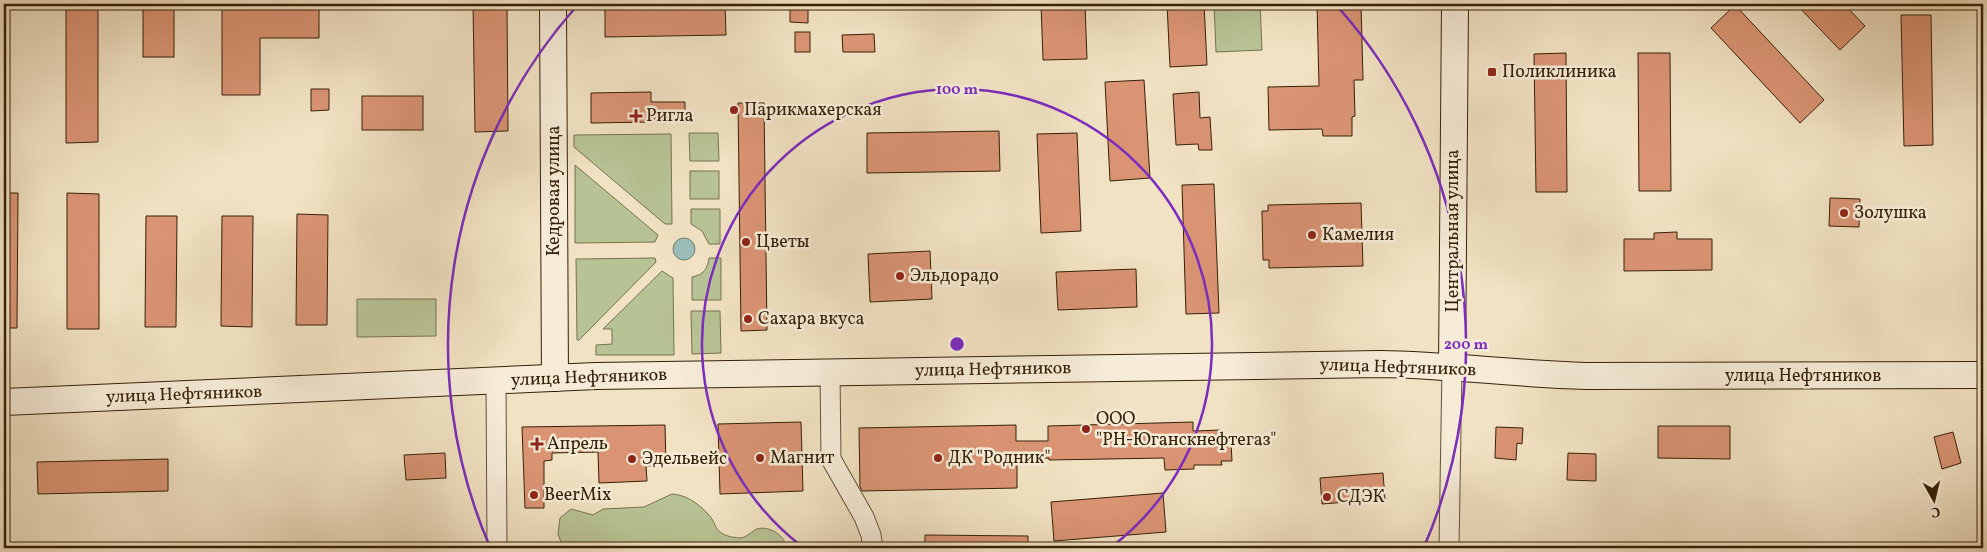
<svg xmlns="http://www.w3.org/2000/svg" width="1987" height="552" font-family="Vollkorn,serif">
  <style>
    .green { fill: #b8c395; stroke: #77724e }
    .water { fill: #9bbdb9; stroke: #737e72 }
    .building { fill: #da9474; stroke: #362007 }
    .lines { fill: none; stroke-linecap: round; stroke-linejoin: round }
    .street-casing { stroke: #655036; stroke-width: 21 }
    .secondary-casing { stroke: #362007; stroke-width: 28 }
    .street { stroke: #f6ecd8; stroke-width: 19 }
    .secondary { stroke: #f6ecd8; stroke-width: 26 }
    .ring { fill: none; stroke: #7b2cbf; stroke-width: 2.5 }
    .poi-dot { fill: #8f2418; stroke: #f6ecd8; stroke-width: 2 }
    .labels { text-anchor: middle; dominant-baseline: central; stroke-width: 5; stroke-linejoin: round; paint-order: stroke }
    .poi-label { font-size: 18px; fill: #362007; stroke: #f6ecd8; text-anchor: start }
    .street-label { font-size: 18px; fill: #362007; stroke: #f6ecd8 }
    .centre { fill: #7b2cbf; stroke: #f6ecd8; stroke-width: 2.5 }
    .ring-label { font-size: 15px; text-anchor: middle; font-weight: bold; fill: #7b2cbf; stroke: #f6ecd8; stroke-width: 5; stroke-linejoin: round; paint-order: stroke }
  </style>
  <rect width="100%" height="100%" fill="#f1e2c3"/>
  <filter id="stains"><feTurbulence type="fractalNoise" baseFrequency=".004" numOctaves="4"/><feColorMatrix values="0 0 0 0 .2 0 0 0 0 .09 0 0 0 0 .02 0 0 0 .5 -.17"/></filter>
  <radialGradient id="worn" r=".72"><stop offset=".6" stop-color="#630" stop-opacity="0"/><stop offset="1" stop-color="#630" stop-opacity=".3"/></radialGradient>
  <g class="green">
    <polygon points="1214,4 1260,4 1262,50 1216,52"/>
    <polygon points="689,133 718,133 719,161 690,161"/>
    <polygon points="671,134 672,224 665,224 574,147 574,135"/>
    <polygon points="575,165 658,235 655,242 575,243"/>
    <rect x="690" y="171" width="29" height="28"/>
    <polygon points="691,209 720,209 720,244 709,244 702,231 691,224"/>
    <polygon points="655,258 656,262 579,340 577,340 576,259"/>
    <path d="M709,258H721V300H692V277C703,275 708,269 709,258Z"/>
    <polygon points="662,271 673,278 674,355 596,355 596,345 612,344 612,329 603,329"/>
    <polygon points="357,299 436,299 436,336 357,337"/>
    <polygon points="691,311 720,311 721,353 692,354"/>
    <path d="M672,494C686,495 698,503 708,514C717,523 713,531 728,536C731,537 737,538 740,538C746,538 752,531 757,529C769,525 786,536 786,548H568L562,545L558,534L560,518L571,509L593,515L603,509L644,507Z"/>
  </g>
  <circle class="water" cx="684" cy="249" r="11"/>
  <g class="building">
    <rect x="143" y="4" width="31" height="53"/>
    <polygon points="222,4 319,4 319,38 260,38 260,95 222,95"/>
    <polygon points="473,4 507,4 508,131 475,132"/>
    <polygon points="605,4 638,4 638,5 725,4 726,35 605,37"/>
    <polygon points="790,4 808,4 808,23 790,22"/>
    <polygon points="1041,4 1085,4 1087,59 1043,60"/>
    <polygon points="1167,4 1204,4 1207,65 1170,67"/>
    <polygon points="1317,4 1361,4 1363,80 1354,80 1355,116 1352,117 1352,136 1323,136 1322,129 1269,130 1268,87 1319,86"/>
    <polygon points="1796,4 1844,4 1865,26 1840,50"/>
    <polygon points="1735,5 1824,100 1800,123 1711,28"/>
    <polygon points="66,7 98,7 98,142 66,143"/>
    <polygon points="1901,15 1931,15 1933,145 1904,146"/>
    <rect x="795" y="32" width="15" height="20"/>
    <polygon points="874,34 875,52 843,52 842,35"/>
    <polygon points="1566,53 1567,192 1536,192 1534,54"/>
    <polygon points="1638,53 1670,53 1671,191 1639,191"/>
    <polygon points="1144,80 1150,178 1110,181 1105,82"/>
    <polygon points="311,89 329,89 329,110 311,111"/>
    <polygon points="651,92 651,102 685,102 685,120 651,119 651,122 591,123 591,93"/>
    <polygon points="1199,92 1200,118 1210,117 1212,150 1199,150 1198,144 1176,145 1173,94"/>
    <rect x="362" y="96" width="61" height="34"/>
    <polygon points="738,103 764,103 767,330 741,331"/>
    <polygon points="999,131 1000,171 867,173 867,133"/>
    <polygon points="1077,133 1081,231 1041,233 1037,134"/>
    <polygon points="1214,184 1219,313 1186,314 1182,185"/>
    <polygon points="4,193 18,193 17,328 4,328"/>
    <polygon points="67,193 99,194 99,329 67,329"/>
    <polygon points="1830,198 1860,199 1859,227 1829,226"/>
    <polygon points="1361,203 1363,266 1269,268 1269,260 1263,260 1262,211 1268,211 1268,205"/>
    <polygon points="297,214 328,215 327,325 296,325"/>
    <polygon points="146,216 177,216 176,327 145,327"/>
    <polygon points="222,216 253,216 252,327 221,326"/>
    <polygon points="1677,232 1677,239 1712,239 1712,270 1624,271 1624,239 1654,239 1654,233"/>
    <polygon points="930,251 932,299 870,302 868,254"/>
    <polygon points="1136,269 1137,307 1058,310 1056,272"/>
    <polygon points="801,422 803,491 720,494 718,424"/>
    <polygon points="1193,422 1193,431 1221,430 1221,442 1231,442 1232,461 1221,461 1222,465 1194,465 1194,469 1165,470 1164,458 1049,460 1049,458 1017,459 1017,488 862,491 860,487 859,428 1016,425 1016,441 1048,441 1048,426"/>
    <polygon points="665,425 666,465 646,466 647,481 599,483 598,452 552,453 552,460 544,461 544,508 525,508 522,427"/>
    <polygon points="1658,426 1730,426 1730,459 1658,458"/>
    <polygon points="1496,427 1523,428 1522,444 1517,443 1516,460 1495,458"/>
    <polygon points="1953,432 1961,463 1942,469 1934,437"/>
    <polygon points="445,453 446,478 406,480 404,455"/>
    <polygon points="1568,453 1596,454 1596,481 1567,480"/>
    <polygon points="168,459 168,491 38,494 37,462"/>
    <polygon points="1383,473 1385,499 1322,504 1320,478"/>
    <polygon points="1163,493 1166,532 1054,541 1051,502"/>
    <polygon points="925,535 1028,536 1028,548 925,548"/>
  </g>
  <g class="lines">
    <g class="street-casing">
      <g id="street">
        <polyline points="830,373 831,459 864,517 871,535 873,548"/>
        <polyline points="496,381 497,548"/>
        <polyline points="1449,548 1452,367"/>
      </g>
    </g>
    <g class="secondary-casing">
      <g id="secondary">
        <polyline points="553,4 555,378"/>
        <polyline points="1452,367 1455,4"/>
        <path d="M4,402L596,376L1380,364C1449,365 1517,374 1586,376L1983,375"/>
      </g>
    </g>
    <use href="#street" class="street"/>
    <use href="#secondary" class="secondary"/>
  </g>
  <g class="ring">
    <path d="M804 548A255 255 0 1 1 1110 548"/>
    <path d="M490 547A509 509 0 0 1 576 7M1338 7A509 509 0 0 1 1424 547"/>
  </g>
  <g class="poi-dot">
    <rect x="1487" y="67" width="10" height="10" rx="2.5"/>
    <circle cx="734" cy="110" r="5"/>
    <path d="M633.5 108.5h5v5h5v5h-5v5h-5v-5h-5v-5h5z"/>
    <circle cx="1844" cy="213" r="5"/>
    <circle cx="1312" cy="235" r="5"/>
    <circle cx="746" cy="242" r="5"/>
    <circle cx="900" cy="276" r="5"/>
    <circle cx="748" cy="319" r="5"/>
    <circle cx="1086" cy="429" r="5"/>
    <path d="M534.5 436.5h5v5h5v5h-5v5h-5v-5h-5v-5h5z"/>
    <circle cx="760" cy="458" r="5"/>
    <circle cx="938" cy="458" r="5"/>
    <circle cx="632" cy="459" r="5"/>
    <circle cx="534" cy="495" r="5"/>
    <circle cx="1327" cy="497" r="5"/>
  </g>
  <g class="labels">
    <g class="poi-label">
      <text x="1502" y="72">Поликлиника</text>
      <text x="744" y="110">Парикмахерская</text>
      <text x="646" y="116">Ригла</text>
      <text x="1854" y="213">Золушка</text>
      <text x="1322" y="235">Камелия</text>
      <text x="756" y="242">Цветы</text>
      <text x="910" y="276">Эльдорадо</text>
      <text x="758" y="319">Сахара вкуса</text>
      <text x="1096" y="419">ООО<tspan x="1096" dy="21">"РН-Юганскнефтегаз"</tspan></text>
      <text x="547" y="444">Апрель</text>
      <text x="770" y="458">Магнит</text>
      <text x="948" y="458">ДК "Родник"</text>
      <text x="642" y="459">Эдельвейс</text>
      <text x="544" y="495">BeerMix</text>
      <text x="1337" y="497">СДЭК</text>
    </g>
    <g class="street-label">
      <text transform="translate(554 191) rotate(-90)">Кедровая улица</text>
      <text transform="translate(1453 231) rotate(-90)">Центральная улица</text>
      <text transform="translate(1398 368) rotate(2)">улица Нефтяников</text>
      <text transform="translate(993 370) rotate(-1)">улица Нефтяников</text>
      <text x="1803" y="376">улица Нефтяников</text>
      <text transform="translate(589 378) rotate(-2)">улица Нефтяников</text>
      <text transform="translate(184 395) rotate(-2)">улица Нефтяников</text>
    </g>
  </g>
  <circle cx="957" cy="344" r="8" class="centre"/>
  <g class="ring-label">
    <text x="957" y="94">100 m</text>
    <text x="1466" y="349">200 m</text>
  </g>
  <rect width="1987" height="552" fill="none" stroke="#f1e2c3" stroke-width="20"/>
  <rect x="5" y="5" width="1977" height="542" fill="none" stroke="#362007" stroke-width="2.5"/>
  <rect x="10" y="10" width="1967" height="532" fill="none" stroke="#362007"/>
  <g transform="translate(1934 500) rotate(172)" stroke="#f6ecd8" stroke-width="4" paint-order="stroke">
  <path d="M0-4L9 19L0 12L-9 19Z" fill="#362007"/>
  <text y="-8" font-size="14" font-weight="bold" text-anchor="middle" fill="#362007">С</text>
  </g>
  <rect width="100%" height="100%" filter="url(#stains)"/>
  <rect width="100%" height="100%" fill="url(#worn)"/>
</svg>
